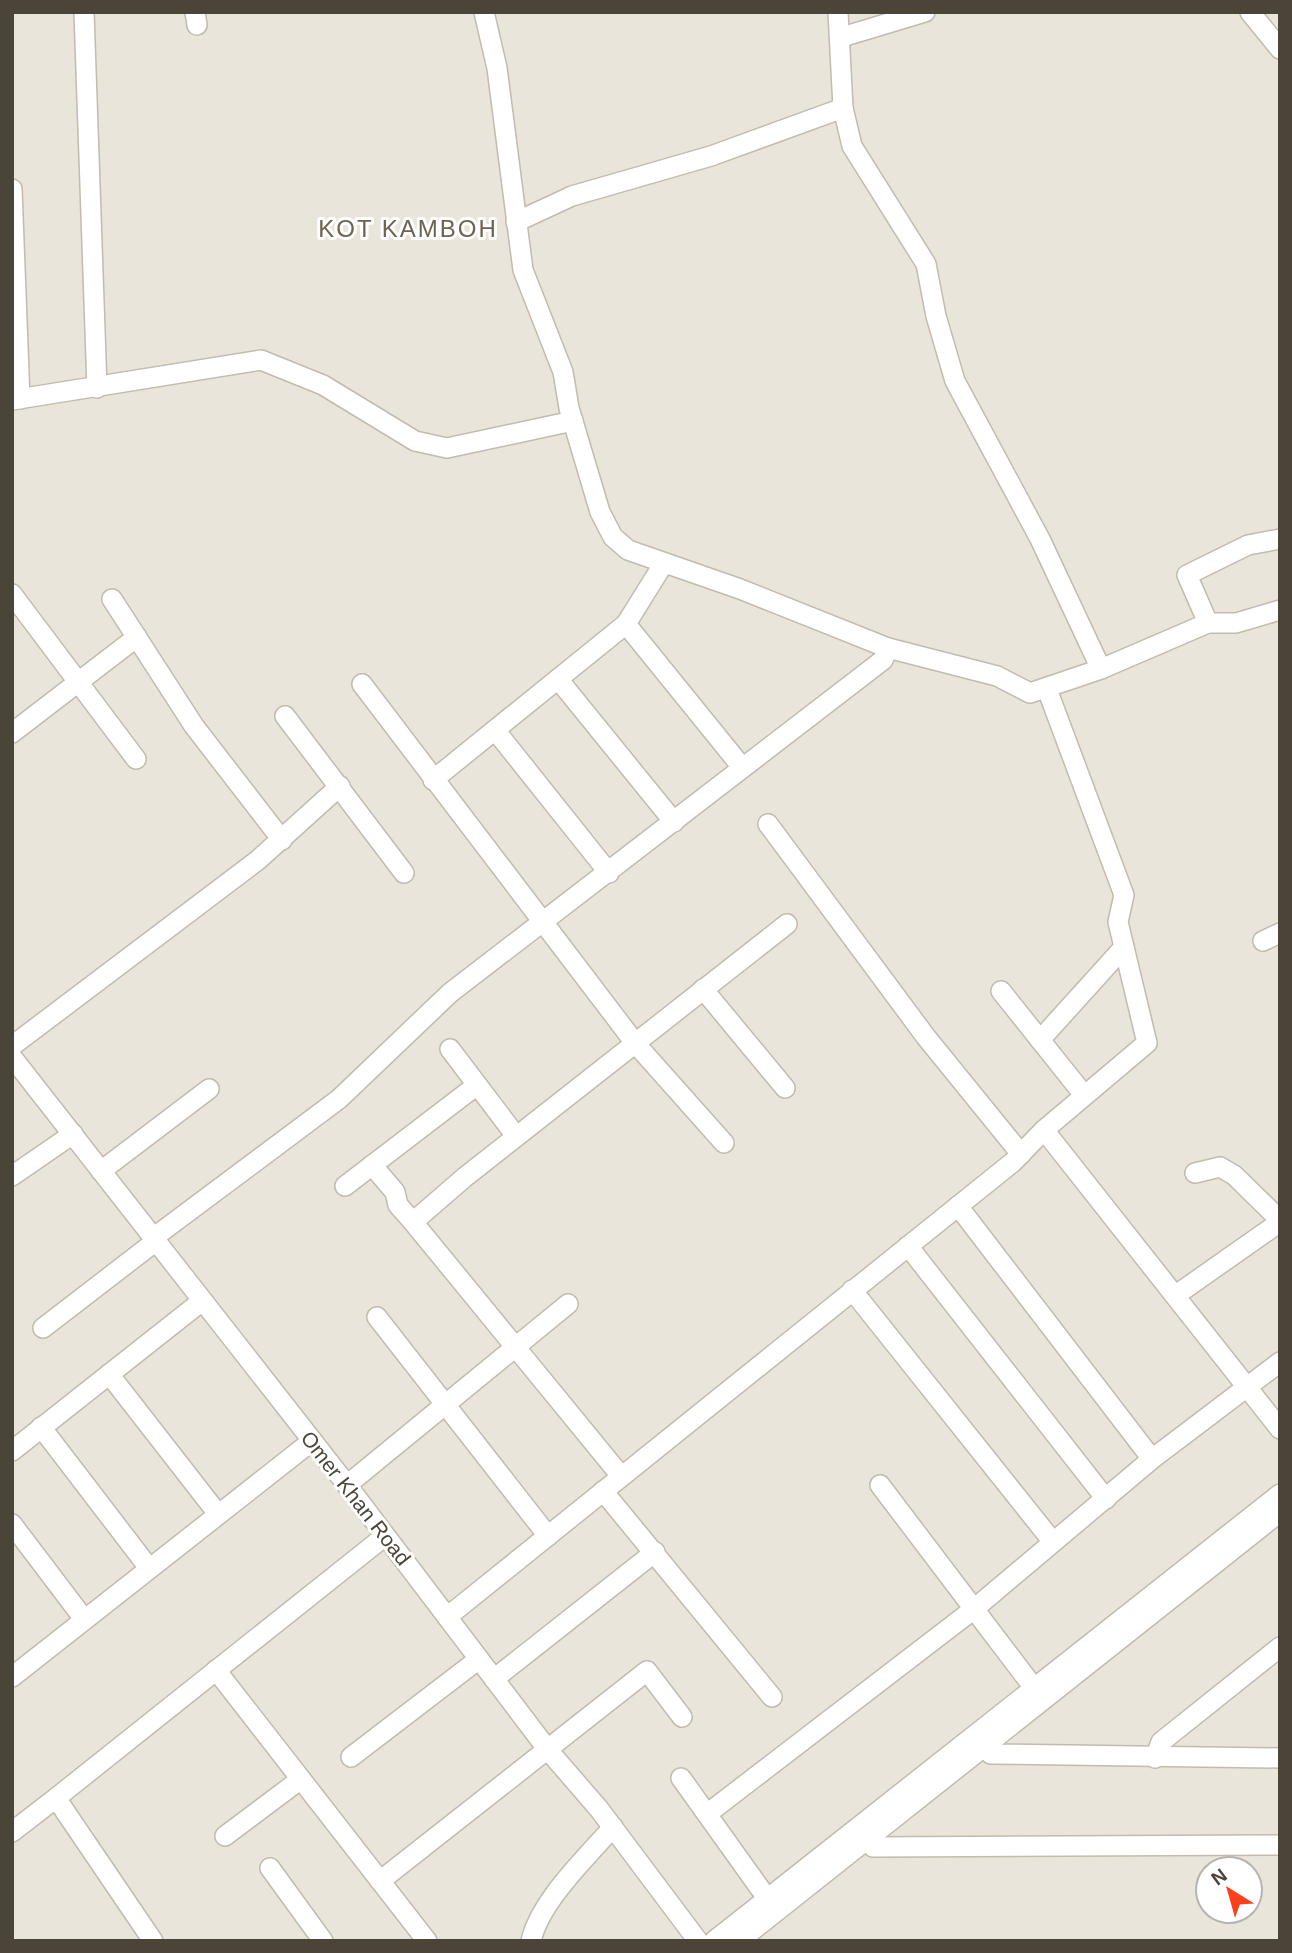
<svg xmlns="http://www.w3.org/2000/svg" width="1292" height="1953" font-family="Arial,sans-serif">
  <style>
    .residential { fill: #eae5da; fill-rule: evenodd }
    .lines { fill: none; stroke-linecap: round; stroke-linejoin: round }
    .minor-casing { stroke: #c2bbae; stroke-width: 22 }
    .minor { stroke: #fff; stroke-width: 19 }
    .labels { text-anchor: middle; dominant-baseline: central; stroke-width: 6; stroke-linejoin: round; paint-order: stroke }
    .street-label { font-size: 21px; fill: #4b4439; stroke: #fff }
    .quarter-label { font-size: 24px; letter-spacing: 2px; fill: #6e6250; stroke: #fff }
  </style>
  <rect width="100%" height="100%" fill="#f6f3ec"/>
  <path class="residential" d="M12,12H1280V1941H12ZM1208,1869H1250V1911H1208Z"/>
  <g class="lines">
    <g class="minor-casing">
      <g id="minor">
        <polyline points="84,12 97,388"/>
        <polyline points="195,12 197,25"/>
        <polyline points="484,12 497,68 523,270 563,372 569,408 600,512 613,537 628,550 740,589 888,648 997,676 1030,693 1101,669 1208,623 1187,575 1248,545 1280,539"/>
        <polyline points="838,12 843,108 852,146 926,264 936,316 955,381 1040,539 1101,669"/>
        <polyline points="1250,12 1280,49"/>
        <polyline points="842,37 925,12"/>
        <polyline points="12,189 20,399"/>
        <polyline points="516,222 572,196 711,156 843,108"/>
        <polyline points="12,400 261,360 323,385 415,441 447,448 573,421"/>
        <polyline points="12,594 136,759"/>
        <polyline points="112,599 194,726 282,840"/>
        <polyline points="1208,623 1236,623 1280,610"/>
        <polyline points="626,624 741,766"/>
        <polyline points="558,679 674,822"/>
        <polyline points="362,684 635,1043 724,1143"/>
        <polyline points="285,716 404,873"/>
        <polyline points="495,730 609,873"/>
        <polyline points="12,733 137,637"/>
        <polyline points="433,780 626,624 664,563"/>
        <polyline points="768,824 926,1037 1021,1154"/>
        <polyline points="1263,941 1280,933"/>
        <polyline points="703,989 785,1088"/>
        <polyline points="1001,991 1084,1095"/>
        <polyline points="1040,1040 1124,947"/>
        <polyline points="12,1046 258,860 340,786"/>
        <polyline points="450,1049 516,1136"/>
        <polyline points="12,1057 347,1485 548,1750 599,1809 698,1941"/>
        <polyline points="1044,1130 1280,1429"/>
        <polyline points="372,1165 395,1192 398,1205 413,1222"/>
        <polyline points="101,1171 209,1089"/>
        <polyline points="1195,1173 1220,1167 1234,1175 1280,1220"/>
        <polyline points="12,1176 73,1134"/>
        <polyline points="345,1186 477,1085"/>
        <polyline points="958,1206 1152,1459"/>
        <polyline points="153,1238 339,1099 450,993 883,660 888,648"/>
        <polyline points="908,1246 1106,1499"/>
        <polyline points="852,1290 1053,1542"/>
        <polyline points="1176,1295 1280,1222"/>
        <polyline points="377,1317 548,1536"/>
        <polyline points="43,1328 156,1241"/>
        <polyline points="109,1374 218,1514"/>
        <polyline points="41,1427 149,1568"/>
        <polyline points="12,1451 202,1301"/>
        <polyline points="621,1476 413,1222 465,1177 787,924"/>
        <polyline points="347,1485 568,1304"/>
        <polyline points="603,1491 772,1697"/>
        <polyline points="12,1524 84,1619"/>
        <polyline points="447,1617 1013,1162 1044,1130 1147,1043 1118,922 1124,895 1047,689"/>
        <polyline points="216,1670 427,1941"/>
        <polyline points="12,1677 312,1441"/>
        <polyline points="494,1679 655,1552"/>
        <polyline points="1034,1688 974,1609 1152,1459 1280,1362"/>
        <polyline points="985,1747 991,1754 1280,1758"/>
        <polyline points="351,1757 479,1659"/>
        <polyline points="1155,1758 1161,1742 1280,1647"/>
        <polyline points="681,1778 774,1908"/>
        <polyline points="707,1814 974,1609 880,1485"/>
        <polyline points="12,1832 56,1798"/>
        <polyline points="225,1836 301,1779"/>
        <polyline points="866,1839 873,1847 1280,1845"/>
        <polyline points="270,1868 323,1941"/>
        <polyline points="380,1881 647,1671 682,1717"/>
        <polyline points="153,1941 56,1798 385,1536"/>
        <path d="M531,1941C540,1901 586,1858 613,1827"/>
        <polyline points="714,1941 1280,1494"/>
        <polyline points="739,1941 1280,1512"/>
      </g>
    </g>
    <use href="#minor" class="minor"/>
  </g>
  <g class="labels">
    <g class="street-label">
      <text transform="translate(356 1498) rotate(52)">Omer Khan Road</text>
    </g>
    <g class="quarter-label">
      <text x="408" y="228">KOT KAMBOH</text>
    </g>
  </g>
  <rect width="1292" height="1953" fill="none" stroke="#4b4439" stroke-width="28"/>
  <g transform="translate(1229 1890) rotate(323)"><circle r="33" fill="#ffffff" stroke="#b7b4b0" stroke-width="2"/>
  <path d="M0-5L12 26L0 18L-12 26Z" fill="#fc3f1d"/>
  <text y="-10" font-size="19" font-weight="bold" text-anchor="middle" fill="#4b4439">N</text>
  </g>
</svg>
